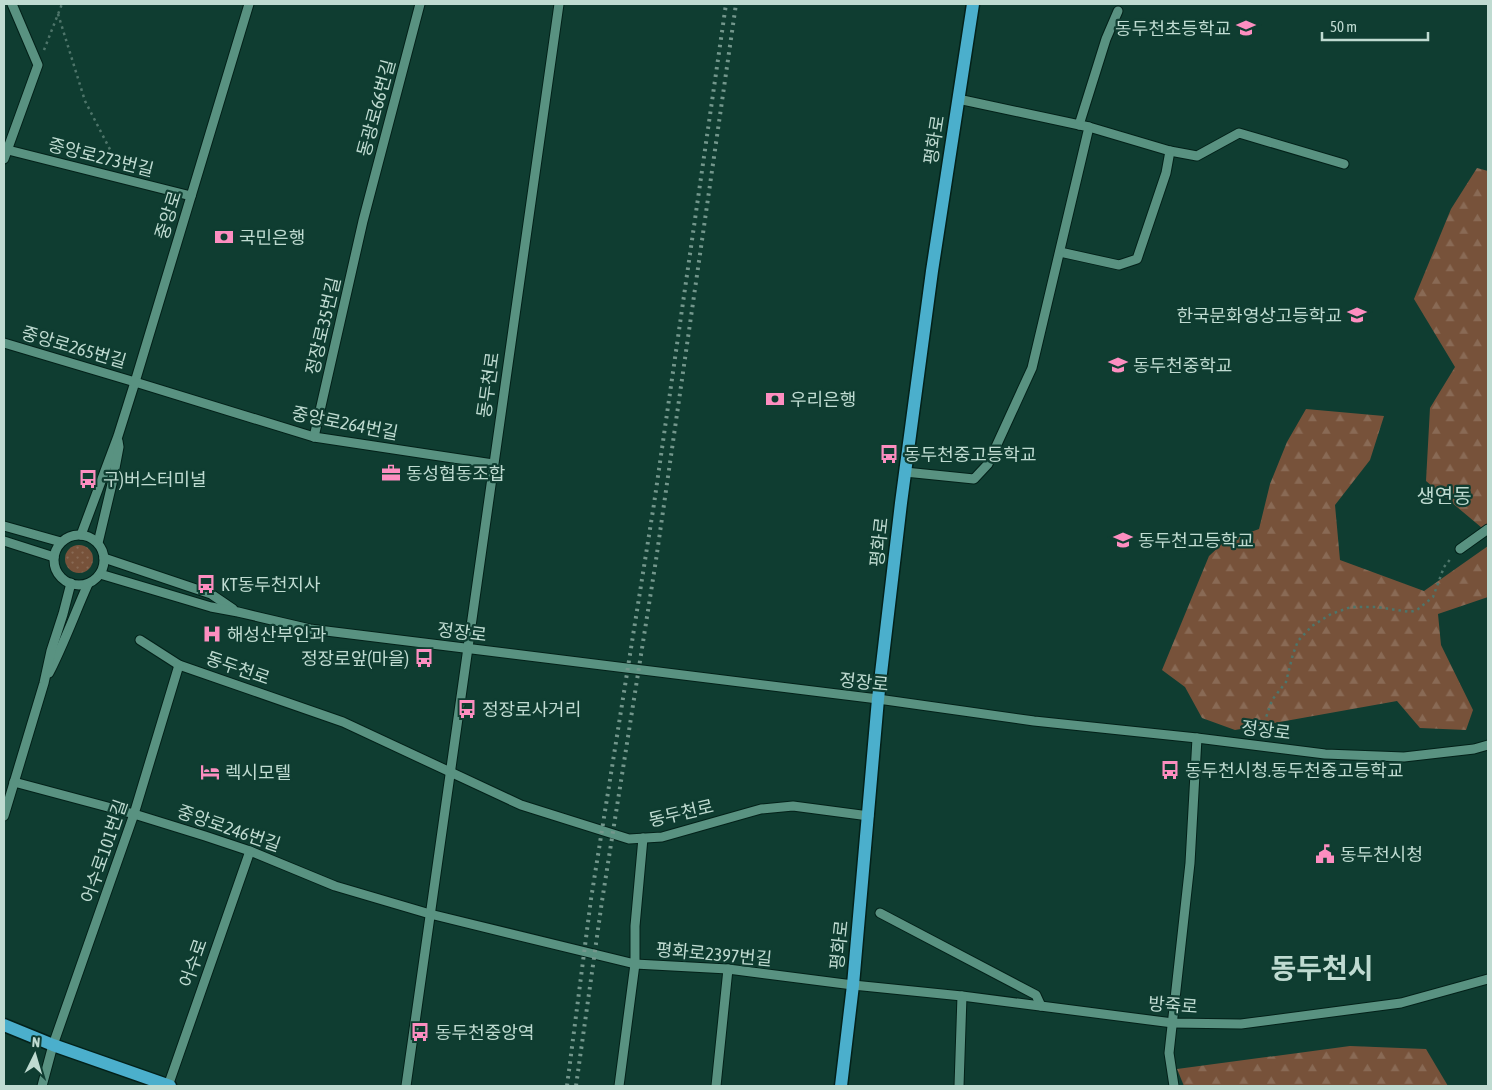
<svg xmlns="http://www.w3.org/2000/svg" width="1492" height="1090" font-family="'Asap Condensed','Noto Sans KR',sans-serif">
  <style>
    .green { fill: url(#green-dots) }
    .forest { fill: url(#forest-firs) }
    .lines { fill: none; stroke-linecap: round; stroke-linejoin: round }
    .minor-casing { stroke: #032119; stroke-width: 11 }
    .major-casing { stroke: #032119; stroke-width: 15 }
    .path { stroke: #4e756a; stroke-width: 2.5; stroke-dasharray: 2.5 4; stroke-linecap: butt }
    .minor { stroke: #599281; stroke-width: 9 }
    .major { stroke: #4bafcc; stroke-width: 12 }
    .rail { stroke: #73978c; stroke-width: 4; stroke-dasharray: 2.5 5; stroke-linecap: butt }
    .labels { text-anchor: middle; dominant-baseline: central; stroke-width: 4.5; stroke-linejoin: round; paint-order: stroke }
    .poi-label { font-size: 18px; fill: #bfdbd1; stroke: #0f3d31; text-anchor: start }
    .street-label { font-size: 18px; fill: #bfdbd1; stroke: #0f3d31 }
    .quarter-label { font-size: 20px; fill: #bfdbd1; stroke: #0f3d31 }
    .town-label { font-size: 28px; font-weight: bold; fill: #bfdbd1; stroke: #0f3d31 }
  </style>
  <defs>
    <pattern id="green-dots" width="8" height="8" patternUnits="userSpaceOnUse" patternTransform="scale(1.25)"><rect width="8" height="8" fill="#77523a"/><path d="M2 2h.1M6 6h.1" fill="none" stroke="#896a55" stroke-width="1.8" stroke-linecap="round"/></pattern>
    <pattern id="forest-firs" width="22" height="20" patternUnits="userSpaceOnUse" patternTransform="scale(1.25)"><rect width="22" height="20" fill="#77523a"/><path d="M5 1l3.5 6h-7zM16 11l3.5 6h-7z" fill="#896a55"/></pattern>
  </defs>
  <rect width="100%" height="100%" fill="#0f3d31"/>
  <circle class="green" cx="79" cy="559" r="14"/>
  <g class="forest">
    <polygon points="1477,168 1488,171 1488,533 1426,481 1430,408 1455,367 1414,299 1451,209"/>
    <polygon points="1306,409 1384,416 1370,460 1335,505 1340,560 1424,591 1488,546 1488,597 1438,614 1441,645 1473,710 1466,730 1420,728 1397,701 1235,730 1202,718 1185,687 1162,670 1209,556 1224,542 1259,529 1270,484 1287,442"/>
    <polygon points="1350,1046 1426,1049 1448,1086 1184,1086 1177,1069"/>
  </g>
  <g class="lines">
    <g class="minor-casing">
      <g id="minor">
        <polyline points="1079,125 1106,39 1118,11"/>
        <polyline points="1089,127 1170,151 1197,156 1239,133 1344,164"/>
        <polyline points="4,149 191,196"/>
        <polyline points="4,159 38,65 12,4"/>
        <polyline points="1060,252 1119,265 1137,259 1166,173 1170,151"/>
        <polyline points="4,343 135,382 314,437 493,464"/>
        <polyline points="314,437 363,221 420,4"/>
        <polyline points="905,472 974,479 988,464 1032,368 1089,127 958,99"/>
        <polyline points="4,526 61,542"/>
        <polyline points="81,535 118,436 135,382 249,4"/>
        <circle cx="79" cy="560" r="25"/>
        <polyline points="4,541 54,557"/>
        <polyline points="98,543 112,484 119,447 118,441"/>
        <polyline points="1460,549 1488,529"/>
        <polyline points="104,558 211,594 233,609"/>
        <polyline points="100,574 211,607 238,612 310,629 878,699 1034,721 1197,738 1325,754 1404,757 1474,749 1488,745"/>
        <polyline points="140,640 179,665 343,722 521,805 629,839 662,837 761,809 793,806 869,816"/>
        <path d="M49,673C64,644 75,613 88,584"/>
        <polyline points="14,782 134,814 205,836 250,851 335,886 430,914 635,964 635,926 643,838"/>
        <polyline points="4,816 44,683 51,651 63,614 71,583"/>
        <polyline points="880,913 1036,995 1041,1006"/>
        <polyline points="42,1086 53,1045 134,814 179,665"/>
        <polyline points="168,1086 250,851"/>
        <polyline points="406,1086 559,4"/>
        <polyline points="619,1086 635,964 728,969 853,985 962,996 1173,1023 1241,1024 1401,1003 1488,979"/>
        <polyline points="716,1086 728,969"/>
        <polyline points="959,1086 962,996"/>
        <polyline points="1174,1086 1169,1053 1190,863 1197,738"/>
      </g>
    </g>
    <g class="major-casing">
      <g id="major">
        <polyline points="4,1025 53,1045 170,1086"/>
        <polyline points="841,1086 853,985 878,699 901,503 932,271 973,4"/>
      </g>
    </g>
    <g class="path">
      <polyline points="58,14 85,101 118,165"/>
      <polyline points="44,50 62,4"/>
      <polyline points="1260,735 1272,700 1286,682 1293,654 1298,641 1312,626 1331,614 1351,607 1377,607 1410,612 1417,610 1433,597 1444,567 1452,557"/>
    </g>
    <use href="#minor" class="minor"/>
    <use href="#major" class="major"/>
    <g class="rail">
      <polyline points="567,1086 591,899 654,504 726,4"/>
      <polyline points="576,1086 602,901 656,560 736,4"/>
    </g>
  </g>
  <defs>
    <g id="school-bare" transform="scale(1.5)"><path d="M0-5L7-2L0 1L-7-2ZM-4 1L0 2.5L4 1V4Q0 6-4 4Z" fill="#fd8ec0" stroke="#0f3d31" stroke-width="2.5" paint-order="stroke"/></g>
    <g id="bank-bare" transform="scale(1.5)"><path d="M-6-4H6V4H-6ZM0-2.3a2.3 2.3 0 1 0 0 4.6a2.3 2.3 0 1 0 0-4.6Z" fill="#fd8ec0" stroke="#0f3d31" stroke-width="2.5" paint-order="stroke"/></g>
    <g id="bus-bare" transform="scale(1.5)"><path d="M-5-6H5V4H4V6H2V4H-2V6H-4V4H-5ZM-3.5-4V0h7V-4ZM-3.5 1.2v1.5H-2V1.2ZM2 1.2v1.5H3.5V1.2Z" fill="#fd8ec0" stroke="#0f3d31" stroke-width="2.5" paint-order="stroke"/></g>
    <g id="office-bare" transform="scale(1.5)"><path d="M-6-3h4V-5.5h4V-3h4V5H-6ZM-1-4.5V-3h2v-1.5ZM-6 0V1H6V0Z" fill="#fd8ec0" stroke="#0f3d31" stroke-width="2.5" paint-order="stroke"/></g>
    <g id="hospital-bare" transform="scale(1.5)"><path d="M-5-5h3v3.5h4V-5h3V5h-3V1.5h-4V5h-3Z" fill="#fd8ec0" stroke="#0f3d31" stroke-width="2.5" paint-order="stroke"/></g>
    <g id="hotel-bare" transform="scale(1.5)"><path d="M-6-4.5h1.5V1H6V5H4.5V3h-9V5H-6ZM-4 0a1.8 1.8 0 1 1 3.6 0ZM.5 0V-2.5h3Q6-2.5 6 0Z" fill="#fd8ec0" stroke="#0f3d31" stroke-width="2.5" paint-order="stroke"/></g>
    <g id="civic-bare" transform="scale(1.5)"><path d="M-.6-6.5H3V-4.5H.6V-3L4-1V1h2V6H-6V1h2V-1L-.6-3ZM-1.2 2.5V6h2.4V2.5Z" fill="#fd8ec0" stroke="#0f3d31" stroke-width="2.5" paint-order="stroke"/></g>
  </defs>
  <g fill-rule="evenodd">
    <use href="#school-bare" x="1246" y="28"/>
    <use href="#bank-bare" x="224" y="237"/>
    <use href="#school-bare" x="1357" y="315"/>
    <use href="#school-bare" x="1118" y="365"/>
    <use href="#bank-bare" x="775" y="399"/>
    <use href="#bus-bare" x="889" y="454"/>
    <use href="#office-bare" x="391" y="473"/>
    <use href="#bus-bare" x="88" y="479"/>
    <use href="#school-bare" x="1123" y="540"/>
    <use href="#bus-bare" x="206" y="584"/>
    <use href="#hospital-bare" x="212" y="634"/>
    <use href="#bus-bare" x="424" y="658"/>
    <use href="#bus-bare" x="467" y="709"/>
    <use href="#bus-bare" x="1170" y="770"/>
    <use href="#hotel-bare" x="210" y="772"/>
    <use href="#civic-bare" x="1325" y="854"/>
    <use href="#bus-bare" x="420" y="1032"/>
  </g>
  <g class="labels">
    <g class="poi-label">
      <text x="1231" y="28" text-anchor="end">동두천초등학교</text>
      <text x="239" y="237">국민은행</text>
      <text x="1342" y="315" text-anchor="end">한국문화영상고등학교</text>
      <text x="1133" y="365">동두천중학교</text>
      <text x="790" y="399">우리은행</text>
      <text x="904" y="454">동두천중고등학교</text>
      <text x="406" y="473">동성협동조합</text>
      <text x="103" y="479">구)버스터미널</text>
      <text x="1138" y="540">동두천고등학교</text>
      <text x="221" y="584">KT동두천지사</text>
      <text x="227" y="634">해성산부인과</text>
      <text x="409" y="658" text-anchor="end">정장로앞(마을)</text>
      <text x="482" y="709">정장로사거리</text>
      <text x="1185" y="770">동두천시청.동두천중고등학교</text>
      <text x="225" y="772">렉시모텔</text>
      <text x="1340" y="854">동두천시청</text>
      <text x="435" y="1032">동두천중앙역</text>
    </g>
    <g class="street-label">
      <text transform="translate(376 108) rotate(-75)">동광로66번길</text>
      <text transform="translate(934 140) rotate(-81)">평화로</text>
      <text transform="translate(101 157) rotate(14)">중앙로273번길</text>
      <text transform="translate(168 215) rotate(-73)">중앙로</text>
      <text transform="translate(323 326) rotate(-77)">정장로35번길</text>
      <text transform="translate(74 347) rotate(16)">중앙로265번길</text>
      <text transform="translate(488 385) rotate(-82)">동두천로</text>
      <text transform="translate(345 423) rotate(11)">중앙로264번길</text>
      <text transform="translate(879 542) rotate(-84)">평화로</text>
      <text transform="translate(462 632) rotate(7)">정장로</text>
      <text transform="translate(238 668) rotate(19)">동두천로</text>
      <text transform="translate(864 682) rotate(6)">정장로</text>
      <text transform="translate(1266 730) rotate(7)">정장로</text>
      <text transform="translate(681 813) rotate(-13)">동두천로</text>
      <text transform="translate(229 828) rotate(19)">중앙로246번길</text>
      <text transform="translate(104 851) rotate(-71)">어수로101번길</text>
      <text transform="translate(839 945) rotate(-84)">평화로</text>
      <text transform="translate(714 954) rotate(5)">평화로2397번길</text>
      <text transform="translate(193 963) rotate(-71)">어수로</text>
      <text transform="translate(1173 1005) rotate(4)">방죽로</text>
    </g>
    <g class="quarter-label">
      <text x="1444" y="495">생연동</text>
    </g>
    <g class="town-label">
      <text x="1322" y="968">동두천시</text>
    </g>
  </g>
  <rect width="1492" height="1090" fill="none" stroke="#bfdbd1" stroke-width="10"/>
  <g transform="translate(35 1055) rotate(5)" stroke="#0f3d31" stroke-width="4" paint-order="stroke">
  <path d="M0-4L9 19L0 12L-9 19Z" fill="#bfdbd1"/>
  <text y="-8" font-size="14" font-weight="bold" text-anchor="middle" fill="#bfdbd1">N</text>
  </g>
  <path d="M1322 32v8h106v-8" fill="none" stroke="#bfdbd1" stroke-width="2.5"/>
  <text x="1330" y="32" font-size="15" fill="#bfdbd1" stroke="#0f3d31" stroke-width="4" paint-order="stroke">50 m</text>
</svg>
